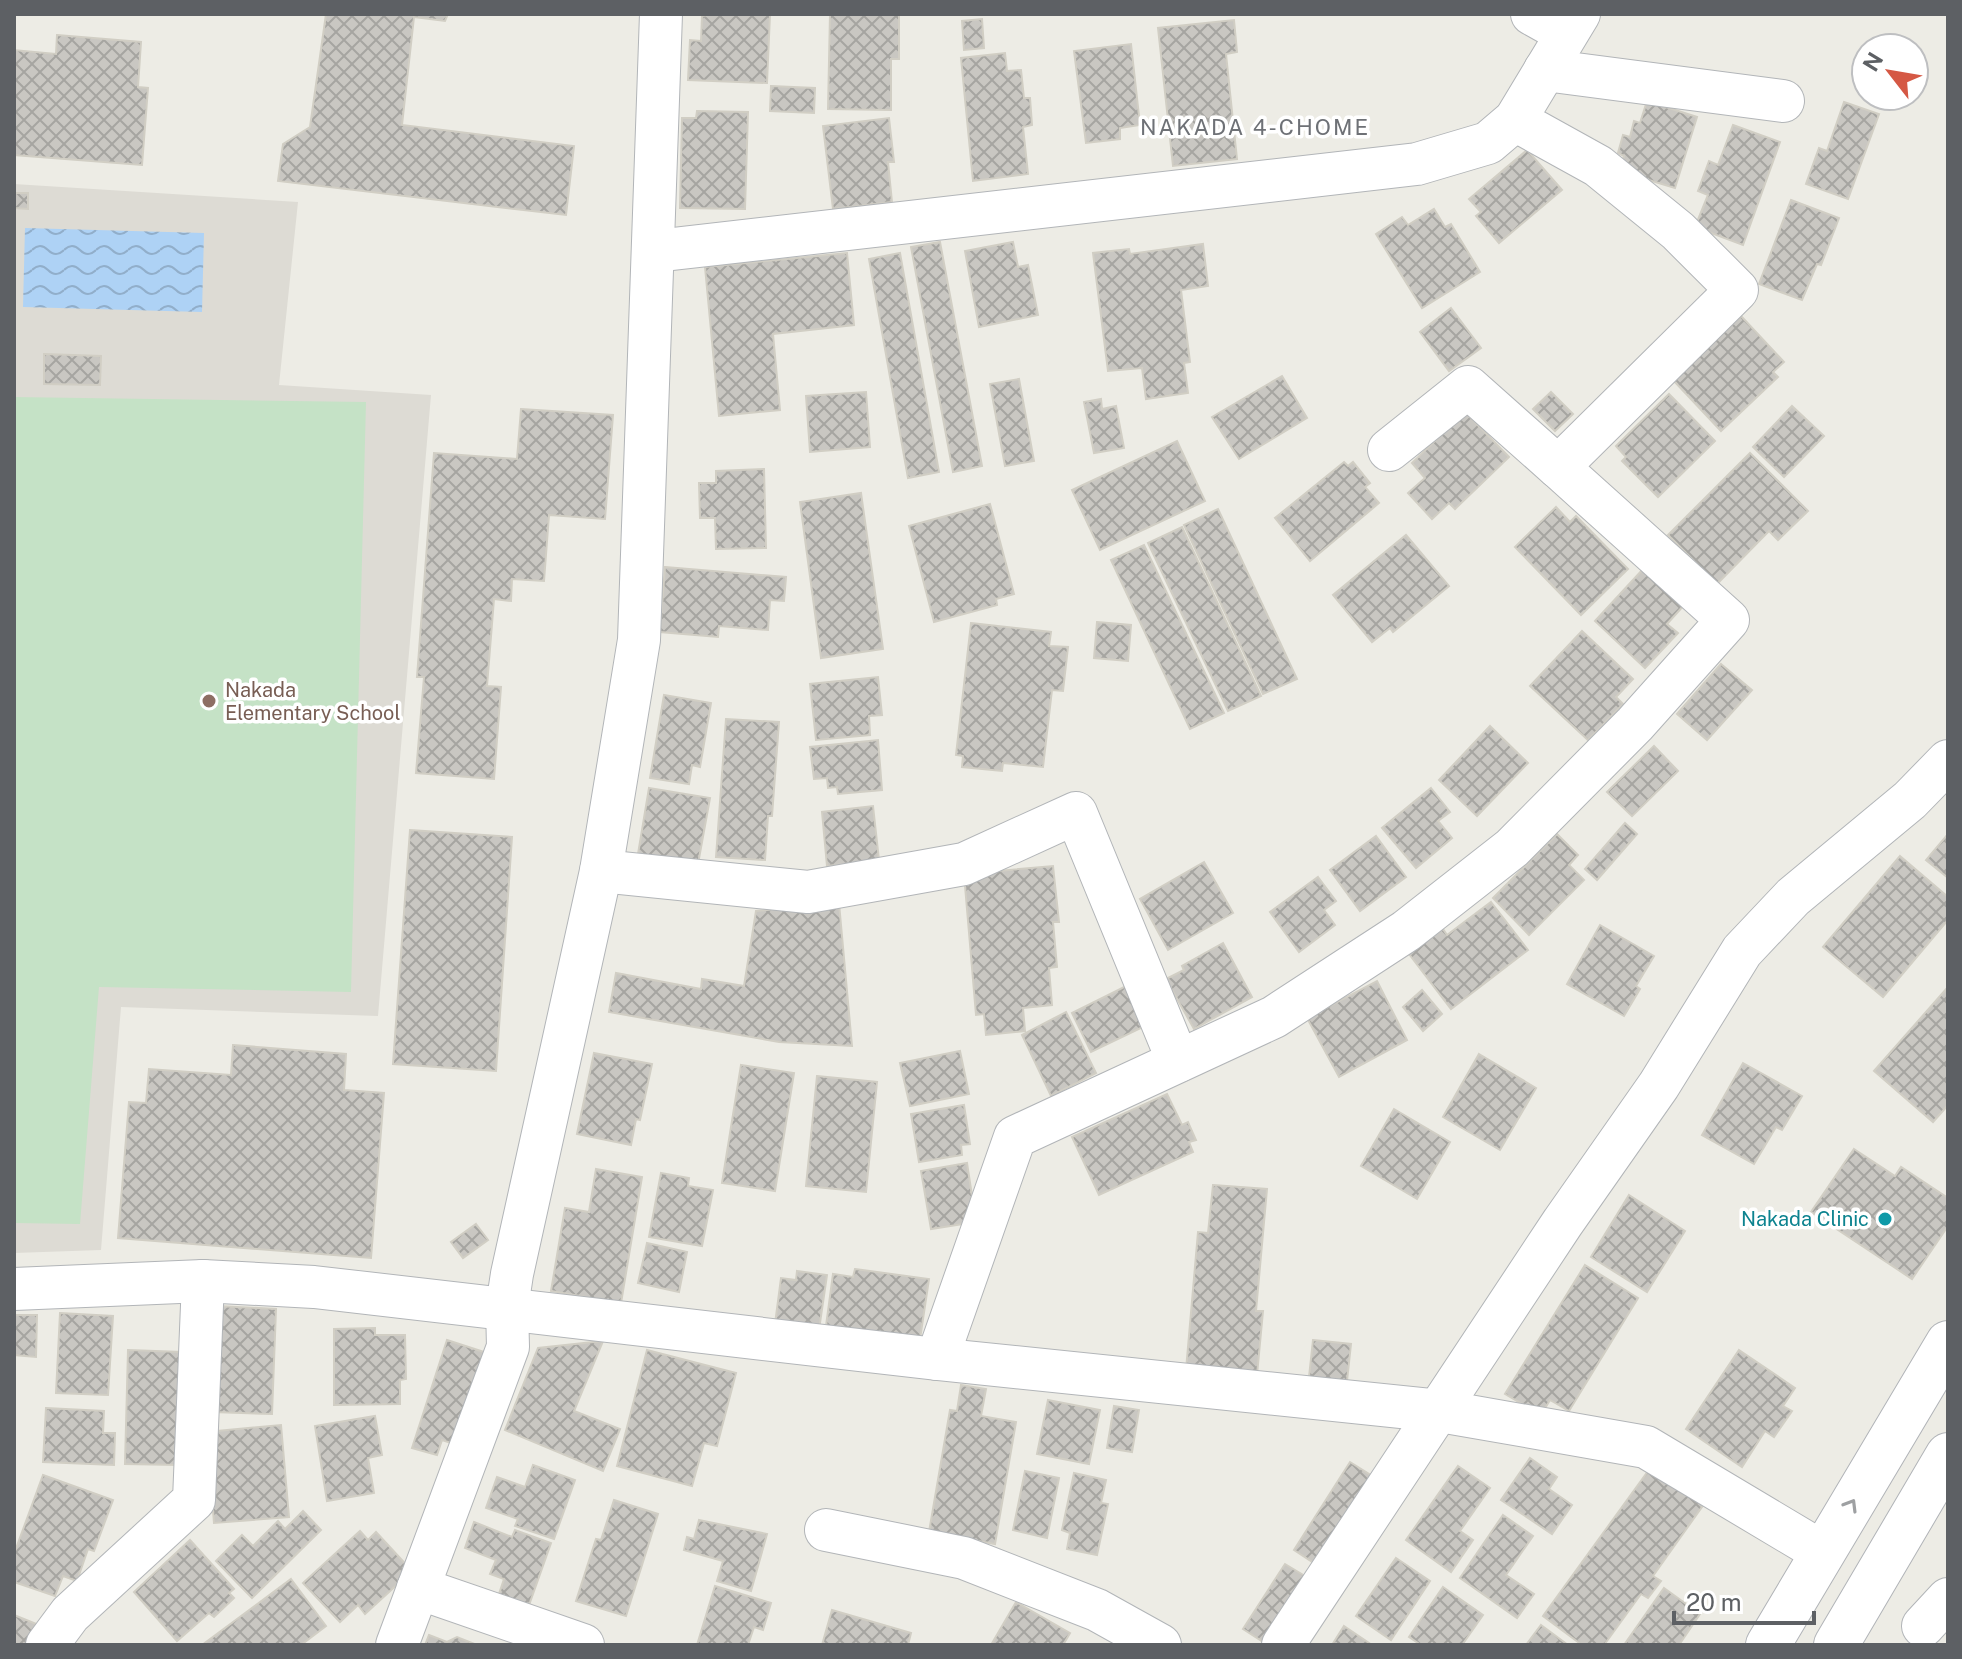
<svg xmlns="http://www.w3.org/2000/svg" width="1962" height="1659" font-family="'Public Sans',sans-serif">
  <style>
    .education { fill: #dddbd4 }
    .green { fill: #c5e2c6 }
    .water { fill: url(#water-waves) }
    .building { fill: url(#building-cross-hatch); stroke: #d1cec4; stroke-width: 2 }
    .lines { fill: none; stroke-linecap: round; stroke-linejoin: round }
    .street-casing { stroke: #b2b5b8; stroke-width: 44 }
    .secondary-casing { stroke: #b1b4b8; stroke-width: 46 }
    .street { stroke: #fff; stroke-width: 42 }
    .secondary { stroke: #fff; stroke-width: 44 }
    .oneway { stroke: #9ea0a2 }
    .education-dot { fill: #8d6e63; stroke: #fff; stroke-width: 3 }
    .culture-dot { fill: #0f9aa8; stroke: #fff; stroke-width: 3 }
    .labels { text-anchor: middle; dominant-baseline: central; stroke-width: 7; stroke-linejoin: round; paint-order: stroke }
    .education-label { font-size: 20px; fill: #785e54; stroke: #fff; text-anchor: start }
    .culture-label { font-size: 20px; fill: #0d838f; stroke: #fff; text-anchor: end }
    .neighbourhood-label { font-size: 22px; letter-spacing: 2px; fill: #6e7176; stroke: #fff }
  </style>
  <defs>
    <pattern id="water-waves" width="16" height="10" patternUnits="userSpaceOnUse" patternTransform="scale(2)"><rect width="16" height="10" fill="#aed2f5"/><path d="M0 5q4-4 8 0t8 0" fill="none" stroke="#91aeca"/></pattern>
    <pattern id="building-cross-hatch" width="8" height="8" patternUnits="userSpaceOnUse" patternTransform="scale(2)"><rect width="8" height="8" fill="#c9c7c2"/><path d="M0 0l8 8M0 8l8-8" fill="none" stroke="#a6a5a1"/></pattern>
  </defs>
  <rect width="100%" height="100%" fill="#edece5"/>
  <polygon class="education" points="14,184 298,202 279,385 431,395 378,1016 121,1007 101,1250 14,1253"/>
  <polygon class="green" points="14,397 366,402 351,992 99,987 80,1224 14,1223"/>
  <polygon class="water" points="25,228 204,233 202,312 23,307"/>
  <g class="building">
    <polygon points="326,14 448,14 445,21 414,17 402,125 574,146 566,215 278,181 283,144 310,127"/>
    <polygon points="714,14 770,14 767,83 688,80 690,40 701,41 702,16"/>
    <polygon points="830,14 899,15 899,59 891,59 891,110 828,109"/>
    <polygon points="982,19 984,48 964,50 962,21"/>
    <polygon points="1234,20 1237,52 1226,54 1237,159 1173,166 1158,28"/>
    <polygon points="57,35 141,42 138,87 148,88 142,165 14,155 14,50 56,54"/>
    <polygon points="1131,44 1140,125 1120,128 1120,139 1086,143 1074,51"/>
    <polygon points="1005,53 1007,71 1021,70 1024,98 1030,98 1032,125 1023,127 1028,174 973,181 961,58"/>
    <polygon points="771,86 815,88 814,113 770,111"/>
    <polygon points="1647,101 1697,117 1675,188 1619,171 1624,156 1618,153 1623,135 1630,137 1634,121 1640,123"/>
    <polygon points="1844,102 1879,114 1848,199 1806,184 1819,148 1827,151"/>
    <polygon points="697,111 748,112 745,209 680,208 682,118 696,118"/>
    <polygon points="889,118 894,162 888,162 892,202 833,209 823,126"/>
    <polygon points="1733,125 1780,142 1743,245 1695,227 1708,195 1698,191 1709,161 1718,165"/>
    <polygon points="1527,150 1562,190 1499,243 1476,216 1481,212 1469,199"/>
    <polygon points="14,193 28,193 28,209 14,208"/>
    <polygon points="1791,200 1839,218 1821,265 1817,264 1802,300 1759,284"/>
    <polygon points="1434,209 1445,227 1451,224 1480,272 1422,308 1376,234 1402,217 1408,225"/>
    <polygon points="940,242 982,466 953,472 911,247"/>
    <polygon points="1013,242 1018,267 1028,265 1038,315 979,327 965,251"/>
    <polygon points="1203,244 1208,286 1181,290 1190,362 1184,363 1188,393 1146,399 1142,368 1108,371 1093,253 1129,249 1130,254"/>
    <polygon points="847,253 854,325 773,334 780,410 719,416 705,267"/>
    <polygon points="900,253 939,472 908,478 869,259"/>
    <polygon points="1451,308 1481,348 1449,371 1420,332"/>
    <polygon points="1741,316 1784,362 1773,372 1778,377 1721,431 1673,380"/>
    <polygon points="44,354 101,356 100,385 44,384"/>
    <polygon points="1282,376 1307,418 1239,459 1212,417"/>
    <polygon points="1019,379 1034,461 1005,466 990,384"/>
    <polygon points="866,392 870,447 810,452 806,396"/>
    <polygon points="1551,392 1573,414 1555,431 1533,409"/>
    <polygon points="1669,394 1715,441 1658,497 1622,461 1626,457 1616,446"/>
    <polygon points="1101,399 1102,409 1116,406 1124,448 1094,453 1084,402"/>
    <polygon points="1792,406 1824,436 1784,477 1753,447"/>
    <polygon points="521,409 613,415 605,519 549,515 544,581 512,579 511,601 494,599 487,686 501,687 494,779 416,773 424,677 417,677 434,453 517,459"/>
    <polygon points="1465,412 1509,457 1455,509 1449,503 1432,519 1408,493 1425,478 1412,463"/>
    <polygon points="1177,441 1205,501 1100,550 1072,490"/>
    <polygon points="1750,453 1808,511 1778,540 1769,531 1717,584 1668,535"/>
    <polygon points="1344,462 1348,466 1353,462 1370,483 1365,487 1379,503 1310,561 1275,518"/>
    <polygon points="764,469 766,548 716,549 715,518 700,518 699,483 716,483 716,471"/>
    <polygon points="861,493 883,649 821,658 800,502"/>
    <polygon points="990,504 1014,594 996,599 997,605 934,622 909,526"/>
    <polygon points="1556,507 1570,522 1576,516 1628,569 1581,615 1515,547"/>
    <polygon points="1218,509 1297,679 1263,694 1184,525"/>
    <polygon points="1182,527 1261,696 1228,711 1148,543"/>
    <polygon points="1406,535 1449,586 1393,632 1390,628 1372,642 1333,595"/>
    <polygon points="1144,545 1224,713 1190,729 1111,560"/>
    <polygon points="665,567 786,577 784,601 770,600 768,630 719,626 718,637 660,632"/>
    <polygon points="1645,567 1685,604 1667,624 1678,633 1645,668 1595,621"/>
    <polygon points="1097,622 1131,625 1128,661 1094,658"/>
    <polygon points="971,623 1051,632 1049,646 1068,647 1063,691 1052,690 1043,767 1003,763 1002,771 962,767 963,756 956,755"/>
    <polygon points="1582,631 1633,679 1616,697 1623,704 1588,740 1530,686"/>
    <polygon points="1721,664 1752,690 1707,740 1677,714"/>
    <polygon points="878,677 882,715 869,716 870,735 816,740 810,684"/>
    <polygon points="664,695 711,703 700,767 692,765 689,784 650,778"/>
    <polygon points="726,719 779,722 772,816 768,816 765,860 716,857"/>
    <polygon points="1490,726 1528,763 1477,816 1439,780"/>
    <polygon points="878,740 882,790 838,794 837,787 828,788 827,778 814,779 810,747"/>
    <polygon points="1654,746 1678,771 1632,816 1607,792"/>
    <polygon points="649,788 710,798 698,864 638,854"/>
    <polygon points="1431,788 1450,812 1438,821 1452,838 1416,868 1382,828"/>
    <polygon points="873,806 879,860 827,866 822,812"/>
    <polygon points="1625,823 1637,834 1597,880 1585,869"/>
    <polygon points="410,830 512,837 496,1071 393,1064"/>
    <polygon points="1557,834 1578,855 1569,865 1584,880 1529,935 1493,898"/>
    <polygon points="1948,834 1948,878 1926,860"/>
    <polygon points="1376,836 1406,877 1360,911 1330,870"/>
    <polygon points="1900,856 1948,897 1948,920 1883,997 1823,947"/>
    <polygon points="1204,862 1233,913 1168,950 1140,899"/>
    <polygon points="1053,866 1059,922 1053,922 1057,967 1049,968 1052,1005 1023,1008 1025,1031 986,1035 984,1014 976,1015 964,874"/>
    <polygon points="1318,877 1336,901 1324,910 1335,925 1299,952 1270,912"/>
    <polygon points="1491,902 1528,950 1451,1009 1409,954 1443,929 1447,935"/>
    <polygon points="839,903 852,1046 779,1042 609,1012 616,973 701,989 702,979 744,986 756,911"/>
    <polygon points="1600,925 1654,956 1636,986 1640,989 1624,1016 1567,984"/>
    <polygon points="1223,943 1252,997 1194,1029 1166,979 1184,970 1182,966"/>
    <polygon points="1377,981 1407,1040 1339,1077 1307,1018"/>
    <polygon points="1128,985 1147,1025 1091,1052 1072,1013"/>
    <polygon points="1948,987 1948,1105 1933,1122 1874,1071"/>
    <polygon points="1422,990 1442,1014 1423,1031 1403,1007"/>
    <polygon points="1066,1012 1096,1073 1051,1096 1022,1035"/>
    <polygon points="233,1045 346,1054 344,1090 384,1093 371,1258 118,1238 129,1102 146,1103 149,1069 231,1075"/>
    <polygon points="960,1051 969,1094 910,1106 900,1063"/>
    <polygon points="594,1053 652,1064 640,1120 636,1119 631,1145 577,1134"/>
    <polygon points="1479,1054 1536,1088 1500,1150 1443,1117"/>
    <polygon points="1743,1063 1802,1096 1782,1130 1776,1127 1754,1164 1702,1135"/>
    <polygon points="741,1065 794,1073 775,1191 722,1183"/>
    <polygon points="817,1076 877,1082 866,1192 806,1186"/>
    <polygon points="1167,1094 1182,1125 1188,1122 1196,1140 1189,1142 1193,1152 1099,1195 1072,1137"/>
    <polygon points="964,1105 970,1144 961,1145 962,1155 919,1162 911,1114"/>
    <polygon points="1394,1109 1450,1142 1417,1199 1361,1166"/>
    <polygon points="1854,1149 1895,1176 1901,1167 1948,1198 1948,1226 1912,1279 1811,1212"/>
    <polygon points="967,1163 976,1222 931,1229 921,1171"/>
    <polygon points="596,1169 642,1177 621,1303 551,1291 565,1208 589,1212"/>
    <polygon points="661,1173 689,1178 688,1186 713,1190 702,1246 649,1237"/>
    <polygon points="1213,1185 1267,1189 1256,1311 1263,1311 1257,1375 1186,1370 1198,1232 1208,1233"/>
    <polygon points="1629,1195 1685,1231 1647,1292 1591,1257"/>
    <polygon points="476,1224 488,1240 463,1258 451,1242"/>
    <polygon points="647,1243 687,1252 679,1292 638,1283"/>
    <polygon points="1585,1265 1638,1298 1569,1411 1550,1400 1541,1415 1505,1394"/>
    <polygon points="855,1269 929,1279 920,1339 826,1326 833,1274 853,1277"/>
    <polygon points="797,1271 827,1275 819,1330 775,1324 781,1278 796,1280"/>
    <polygon points="218,1306 276,1309 272,1414 213,1412"/>
    <polygon points="60,1313 113,1316 108,1395 56,1393"/>
    <polygon points="14,1315 37,1315 36,1357 14,1355"/>
    <polygon points="375,1328 375,1335 405,1335 406,1379 400,1380 400,1404 334,1405 334,1329"/>
    <polygon points="447,1340 490,1354 460,1446 442,1440 437,1455 412,1448"/>
    <polygon points="1313,1340 1351,1344 1347,1381 1309,1377"/>
    <polygon points="603,1341 574,1411 620,1429 603,1471 505,1430 538,1348"/>
    <polygon points="128,1350 182,1352 178,1465 125,1464"/>
    <polygon points="647,1350 736,1373 717,1446 704,1443 692,1486 617,1466"/>
    <polygon points="1739,1350 1795,1388 1783,1406 1792,1411 1774,1437 1765,1431 1742,1467 1686,1429"/>
    <polygon points="961,1385 986,1389 981,1416 1016,1422 995,1544 929,1532 950,1410 957,1411"/>
    <polygon points="1048,1400 1100,1410 1089,1464 1037,1454"/>
    <polygon points="1114,1406 1139,1410 1132,1452 1107,1448"/>
    <polygon points="46,1408 104,1411 103,1433 115,1433 114,1465 43,1462"/>
    <polygon points="375,1416 382,1455 368,1458 374,1493 327,1501 315,1426"/>
    <polygon points="281,1425 289,1517 214,1523 207,1432"/>
    <polygon points="1530,1458 1557,1477 1549,1489 1572,1505 1552,1534 1501,1500"/>
    <polygon points="1350,1462 1374,1477 1317,1565 1294,1550"/>
    <polygon points="533,1465 575,1480 554,1539 515,1526 518,1519 486,1508 497,1477 525,1487"/>
    <polygon points="1458,1466 1490,1488 1460,1531 1473,1540 1451,1572 1406,1540"/>
    <polygon points="1651,1467 1709,1497 1653,1576 1661,1581 1648,1598 1641,1594 1604,1645 1582,1645 1543,1616"/>
    <polygon points="1025,1471 1059,1478 1047,1538 1013,1530"/>
    <polygon points="1074,1473 1106,1480 1101,1503 1108,1504 1097,1555 1067,1549 1070,1533 1062,1530"/>
    <polygon points="43,1475 113,1500 94,1551 88,1549 77,1581 63,1576 55,1596 14,1582 14,1554"/>
    <polygon points="614,1500 658,1514 626,1616 576,1601 596,1539 601,1540"/>
    <polygon points="303,1511 321,1530 252,1598 216,1561 242,1535 253,1546 278,1521 285,1529"/>
    <polygon points="1503,1515 1533,1536 1506,1575 1534,1594 1517,1618 1460,1578"/>
    <polygon points="699,1520 767,1534 751,1591 717,1581 723,1561 684,1550 687,1537 694,1539"/>
    <polygon points="474,1522 512,1537 515,1530 551,1543 528,1608 498,1597 504,1579 490,1574 496,1560 465,1548"/>
    <polygon points="360,1531 368,1540 376,1532 412,1571 365,1614 358,1605 340,1622 303,1583"/>
    <polygon points="190,1540 234,1589 229,1593 234,1598 214,1617 209,1613 177,1641 134,1592"/>
    <polygon points="1396,1558 1430,1581 1391,1640 1356,1616"/>
    <polygon points="1285,1564 1310,1579 1268,1645 1243,1629"/>
    <polygon points="291,1579 326,1626 301,1645 202,1645"/>
    <polygon points="715,1586 771,1603 763,1630 754,1627 748,1645 697,1645"/>
    <polygon points="1443,1587 1483,1615 1462,1645 1421,1645 1409,1637"/>
    <polygon points="1664,1588 1700,1614 1679,1645 1624,1645"/>
    <polygon points="1016,1602 1070,1633 1063,1645 991,1645"/>
    <polygon points="832,1610 911,1633 908,1645 822,1645"/>
    <polygon points="14,1615 39,1625 30,1645 14,1645"/>
    <polygon points="1541,1625 1568,1645 1526,1645"/>
    <polygon points="1344,1626 1372,1645 1332,1645"/>
    <polygon points="429,1635 447,1642 457,1637 477,1645 425,1645"/>
  </g>
  <g class="lines">
    <g class="street-casing">
      <g id="street">
        <polyline points="1532,14 1566,33"/>
        <polyline points="1545,70 1783,101"/>
        <polyline points="655,251 1417,164 1488,143 1515,120 1579,14"/>
        <polyline points="1389,450 1468,387 1558,467"/>
        <polyline points="601,871 808,892 964,864 1076,813 1178,1061"/>
        <polyline points="14,1289 203,1281 314,1287 937,1359 1440,1411 1646,1447 1822,1552"/>
        <polyline points="937,1359 1015,1137 1274,1017 1406,931 1512,848 1635,724 1728,620 1558,467 1737,290 1678,231 1598,166 1515,120"/>
        <polyline points="826,1530 964,1558 1097,1610 1160,1645"/>
        <polyline points="418,1588 583,1645"/>
        <polyline points="1923,1626 1948,1599"/>
        <polyline points="47,1645 70,1614 194,1500 203,1281"/>
        <polyline points="397,1645 508,1347 507,1307 512,1274 601,871 639,640 661,14"/>
        <polyline points="1283,1645 1563,1222 1659,1085 1742,951 1793,897 1910,800 1948,761"/>
      </g>
    </g>
    <g class="secondary-casing">
      <g id="secondary">
        <polyline points="1768,1645 1948,1343"/>
        <polyline points="1836,1645 1948,1455"/>
      </g>
    </g>
    <use href="#street" class="street"/>
    <use href="#secondary" class="secondary"/>
  </g>
  <defs><path id="oneway-chevron" d="M-2-3.5L2.5 0L-2 3.5" fill="none" stroke-width="1.6" stroke-linecap="round" stroke-linejoin="round" transform="scale(2)"/></defs>
  <use class="oneway" href="#oneway-chevron" transform="translate(1851 1505) rotate(-59)"/>
  <circle class="education-dot" cx="209" cy="701" r="8"/>
  <circle class="culture-dot" cx="1885" cy="1219" r="8"/>
  <g class="labels">
    <g class="education-label">
      <text x="225" y="690">Nakada<tspan x="225" dy="23">Elementary School</tspan></text>
    </g>
    <g class="culture-label">
      <text x="1869" y="1219">Nakada Clinic</text>
    </g>
    <g class="neighbourhood-label">
      <text x="1255" y="127">NAKADA 4-CHOME</text>
    </g>
  </g>
  <rect width="1962" height="1659" fill="none" stroke="#5d6064" stroke-width="32"/>
  <g transform="translate(1890 72) rotate(301)"><circle r="38" fill="#ffffff" stroke="#bebfc1" stroke-width="2"/>
  <path d="M0-6L14 30L0 20L-14 30Z" fill="#d55844"/>
  <text y="-12" font-size="22" font-weight="bold" text-anchor="middle" fill="#5d6064">N</text>
  </g>
  <path d="M1674 1611v12h140v-12" fill="none" stroke="#5d6064" stroke-width="4"/>
  <text x="1686" y="1611" font-size="24" fill="#5d6064" stroke="#ffffff" stroke-width="6" paint-order="stroke">20 m</text>
</svg>
